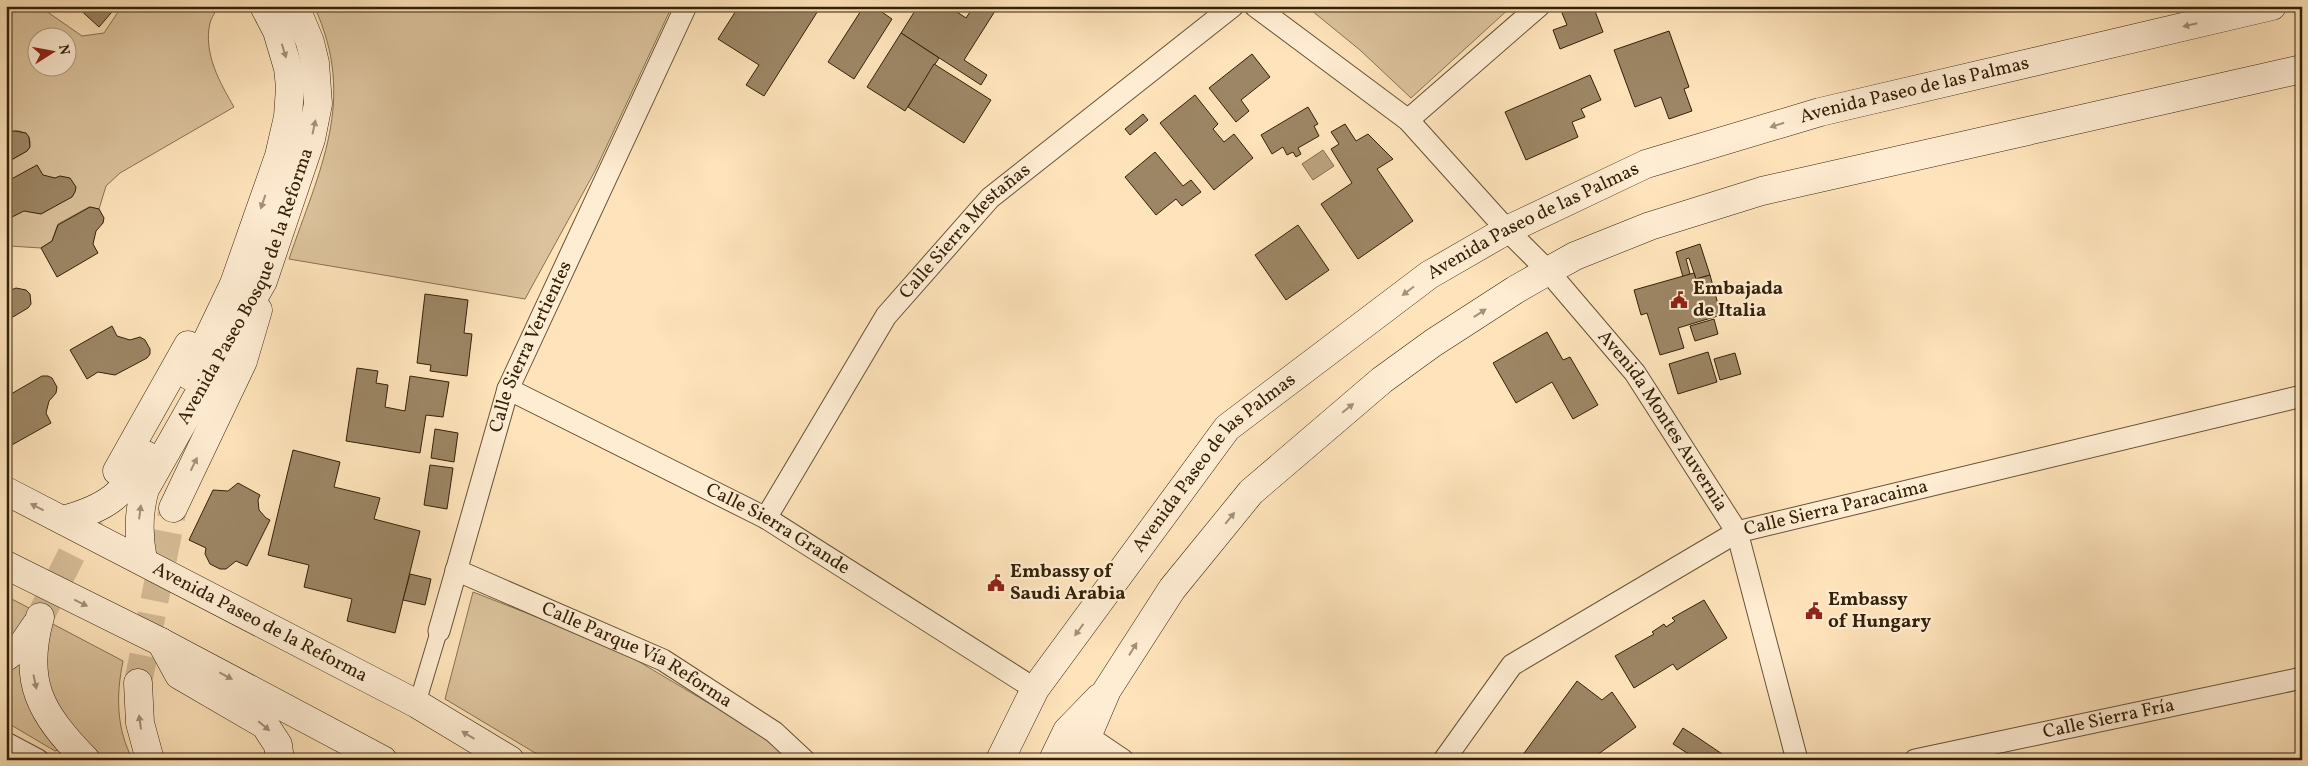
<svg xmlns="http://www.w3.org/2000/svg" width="2308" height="766" font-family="Vollkorn,serif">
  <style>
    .green { fill: #dcc39d; stroke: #887252; fill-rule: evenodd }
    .water { fill: #baa27e; stroke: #846e4f }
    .building { fill: #9d8665; stroke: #332108 }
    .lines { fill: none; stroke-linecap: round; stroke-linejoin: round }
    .secondary-tunnel { stroke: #d6bd97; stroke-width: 28; stroke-dasharray: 28 14; stroke-linecap: butt }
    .pedestrian-casing { stroke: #665235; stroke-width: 18 }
    .minor-casing { stroke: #665235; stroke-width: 23 }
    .secondary-casing { stroke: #332108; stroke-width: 29 }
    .pedestrian { stroke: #ffedd3; stroke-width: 16 }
    .minor { stroke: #ffedd3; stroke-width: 21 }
    .secondary { stroke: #ffedd3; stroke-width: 28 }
    .oneway { fill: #a39178 }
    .labels { text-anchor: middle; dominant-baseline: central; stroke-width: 4.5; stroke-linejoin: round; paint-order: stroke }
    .street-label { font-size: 19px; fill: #332108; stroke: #ffedd3 }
    .poi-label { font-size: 19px; font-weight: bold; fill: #332108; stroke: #ffedd3; text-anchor: start }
  </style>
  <rect width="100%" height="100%" fill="#ffe4bb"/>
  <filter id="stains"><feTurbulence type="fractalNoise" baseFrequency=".004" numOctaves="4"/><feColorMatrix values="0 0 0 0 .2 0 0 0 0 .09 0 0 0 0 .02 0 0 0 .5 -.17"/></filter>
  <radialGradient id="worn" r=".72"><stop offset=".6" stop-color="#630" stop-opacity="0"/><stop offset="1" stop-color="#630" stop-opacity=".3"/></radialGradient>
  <g class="green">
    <path d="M6,6H39L82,36L104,33L122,6H219C216,11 211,18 210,23C203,53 220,83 234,107L120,173L106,186L99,209L89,207L58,224L52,241L41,248L9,246L6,255V163L27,151C33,144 30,133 19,131C14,130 12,133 6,132ZM38,38H68V68H38Z"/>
    <path d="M314,6H672L595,171L525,299L289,259C319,170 358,100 314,6Z"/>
    <polygon points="1306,6 1512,6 1411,98 1360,50"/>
    <polygon points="473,592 616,648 764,736 788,760 547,760 445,699"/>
    <polygon points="6,596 31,609 16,632 6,642"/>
    <path d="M51,623L123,661C116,695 116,729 133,760H99L67,728L43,677Z"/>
    <polygon points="19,660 22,678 62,749 55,751 6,722 6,667"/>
  </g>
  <polygon class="water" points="1323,150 1334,166 1313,180 1302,164"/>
  <g class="building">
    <polygon points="76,6 117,6 99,27"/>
    <polygon points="739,6 821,6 764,96 746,85 759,65 718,39"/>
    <polygon points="864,6 873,6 892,19 854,79 828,62"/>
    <polygon points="918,6 924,6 932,11 936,6 948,6 966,18 974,6 987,6 995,11 964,60 987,75 981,85 901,33"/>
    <polygon points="1568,6 1593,6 1603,32 1560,49 1553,30 1567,25 1562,13"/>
    <polygon points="1669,31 1689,87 1684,89 1692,111 1669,119 1661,97 1635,107 1614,50"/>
    <polygon points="901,33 939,58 905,111 867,87"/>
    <polygon points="1252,54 1270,77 1241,100 1249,111 1236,122 1209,88"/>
    <polygon points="934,64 991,100 964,143 908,107"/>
    <polygon points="1590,75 1601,100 1581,109 1585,117 1572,122 1578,137 1526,160 1505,112"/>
    <polygon points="1195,95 1218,124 1213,129 1224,142 1234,134 1253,158 1214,190 1160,123"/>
    <polygon points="1308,107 1318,124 1314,126 1319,136 1298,148 1301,154 1296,157 1293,152 1287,155 1283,147 1272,154 1261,135"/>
    <polygon points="1143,114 1148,120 1130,135 1125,129"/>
    <polygon points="1345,124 1356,141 1368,134 1393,159 1377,169 1413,221 1358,259 1321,204 1352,183 1331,149 1339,144 1331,132"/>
    <polygon points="15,131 26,133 29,137 30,147 27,151 6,163 6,132"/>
    <polygon points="1155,152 1183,186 1191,180 1201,192 1182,206 1176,199 1156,215 1125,177"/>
    <polygon points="37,165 43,175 55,178 60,176 70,178 76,187 75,192 72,197 41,214 24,211 12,217 6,207 6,182"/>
    <polygon points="90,207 99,209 104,218 103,223 96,231 93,244 98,253 57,277 41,248 52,241 58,225"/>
    <polygon points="1298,225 1329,270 1286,300 1255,255"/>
    <polygon points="1700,244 1710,275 1696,279 1689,258 1686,259 1690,274 1683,277 1676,252"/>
    <polygon points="1694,273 1696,279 1710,275 1721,315 1678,328 1684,348 1660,355 1647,313 1641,315 1634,290"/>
    <polygon points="16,288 26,290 30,294 31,304 28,308 6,321 6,289 11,290"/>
    <polygon points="425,294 468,300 464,333 472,334 467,376 430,371 431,365 417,363"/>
    <polygon points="1714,319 1718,334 1695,341 1690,326"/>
    <polygon points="112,326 117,336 130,340 140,337 145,340 150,349 150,354 147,358 115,375 98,372 87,379 70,350"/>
    <polygon points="1547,332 1563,360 1570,357 1598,405 1573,419 1552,382 1516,403 1493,363"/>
    <polygon points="1708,352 1717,382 1678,394 1669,364"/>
    <polygon points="1735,353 1741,374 1720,380 1714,359"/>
    <polygon points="357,368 378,371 376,383 388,385 385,407 405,411 410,376 449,382 443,417 426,415 420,453 346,441"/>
    <polygon points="42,376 48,376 52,378 57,387 56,393 49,401 46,413 51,423 10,446 6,440 6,407 11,394"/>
    <polygon points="435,429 458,433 454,462 431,458"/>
    <polygon points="293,450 340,462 334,487 380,498 374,519 420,531 395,633 347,621 352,599 304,587 309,565 268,555"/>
    <polygon points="430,465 453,468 447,509 424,505"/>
    <polygon points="238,483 260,495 258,500 259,510 266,518 270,520 247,566 236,561 226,569 220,569 210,564 205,554 206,548 189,540 213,490 228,491"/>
    <polygon points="410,574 431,579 425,605 403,600"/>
    <polygon points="1704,600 1727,638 1677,670 1673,664 1634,688 1615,656 1654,634 1652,632 1664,624 1666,627 1675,621 1672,618"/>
    <polygon points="1577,681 1602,700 1612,692 1636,727 1590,760 1517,760 1522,756"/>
    <polygon points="1683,728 1697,737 1731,760 1698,760 1673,744"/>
  </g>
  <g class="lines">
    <g class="secondary-tunnel">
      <polyline points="40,617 94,510"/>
      <polyline points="138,683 173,508"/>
    </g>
    <g class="pedestrian-casing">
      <polyline id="pedestrian" points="417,704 439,631"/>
    </g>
    <g class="minor-casing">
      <g id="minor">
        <path id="s1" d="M1255,6L1408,120L1507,230L1548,271L1635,373L1737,532L1797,760"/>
        <polyline points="1408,120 1539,6"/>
        <path id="s2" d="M508,389L766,518L1035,689"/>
        <path id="s3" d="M766,518L886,316L990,198L1233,6"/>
        <path id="s4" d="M456,570L663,660L774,732L804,760"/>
        <path id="s5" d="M439,631L508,389L686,6"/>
        <polyline points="1089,737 1123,760"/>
        <polyline points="6,743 38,760"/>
        <path id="s6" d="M1444,760L1512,665L1737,532L2302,396"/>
        <path id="s7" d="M1915,760L2302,678"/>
      </g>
    </g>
    <g class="secondary-casing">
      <g id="secondary">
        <polyline points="190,376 234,284 279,156 288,117 290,87 288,68 277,31 264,6"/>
        <polyline points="117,471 188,345"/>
        <path id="s8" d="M6,491L417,704L510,760"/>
        <polyline points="173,508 243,361 258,310"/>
        <path d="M63,520C107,508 124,495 146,455"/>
        <path id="s9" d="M143,560C138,535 138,513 145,489L263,281L311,139L318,104L315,63L310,42L295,6"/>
        <polyline points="6,565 161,642 383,760"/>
        <path d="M40,617C22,682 40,713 86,760"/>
        <polyline points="161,642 179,675 265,725 278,745 280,760"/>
        <polyline points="6,657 23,644 36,625"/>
        <polyline points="138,683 140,723 150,760"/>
        <path id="s10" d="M1000,760L1035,689L1227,428L1429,275L1507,230L1646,164L1820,112L2272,6"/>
        <polyline points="1053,760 1067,731 1099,698"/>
        <polyline points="1077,760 1107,690 1172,589 1251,492 1382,380 1433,343 1515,290 1548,271 1575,256 1650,226 1762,191 2302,69"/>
      </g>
    </g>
    <use href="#pedestrian" class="pedestrian"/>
    <use href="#minor" class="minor"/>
    <use href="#secondary" class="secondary"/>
  </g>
  <defs><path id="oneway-solid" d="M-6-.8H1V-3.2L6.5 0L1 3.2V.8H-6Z" transform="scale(1.25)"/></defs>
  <g class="oneway">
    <use href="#oneway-solid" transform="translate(2190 25) rotate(167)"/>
    <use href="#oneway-solid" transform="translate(284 51) rotate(73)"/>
    <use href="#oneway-solid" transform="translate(1777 125) rotate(163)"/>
    <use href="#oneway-solid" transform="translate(314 127) rotate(-78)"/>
    <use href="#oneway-solid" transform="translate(263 202) rotate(109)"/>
    <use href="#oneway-solid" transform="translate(1408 291) rotate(143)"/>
    <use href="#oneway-solid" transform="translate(1480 313) rotate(-33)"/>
    <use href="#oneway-solid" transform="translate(1348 408) rotate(-39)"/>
    <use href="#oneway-solid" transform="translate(194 464) rotate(-64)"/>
    <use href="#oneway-solid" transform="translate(37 507) rotate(-153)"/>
    <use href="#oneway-solid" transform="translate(140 512) rotate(-83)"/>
    <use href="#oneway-solid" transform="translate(1230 518) rotate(-51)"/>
    <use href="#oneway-solid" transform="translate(81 603) rotate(26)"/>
    <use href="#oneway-solid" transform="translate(1079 630) rotate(126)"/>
    <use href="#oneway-solid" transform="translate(1133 649) rotate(-58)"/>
    <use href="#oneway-solid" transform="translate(226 676) rotate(28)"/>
    <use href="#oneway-solid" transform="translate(35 682) rotate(78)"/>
    <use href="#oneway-solid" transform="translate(140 722) rotate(-98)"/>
    <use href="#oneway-solid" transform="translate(264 726) rotate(40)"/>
    <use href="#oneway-solid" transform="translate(468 735) rotate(-149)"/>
  </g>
  <defs>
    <g id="civic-bare" transform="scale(1.35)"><path d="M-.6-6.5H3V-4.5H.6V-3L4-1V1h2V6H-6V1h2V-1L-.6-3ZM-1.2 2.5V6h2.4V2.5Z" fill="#8f2418" stroke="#ffedd3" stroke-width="2.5" paint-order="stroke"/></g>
  </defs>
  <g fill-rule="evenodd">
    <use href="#civic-bare" x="1679" y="300"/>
    <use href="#civic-bare" x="996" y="583"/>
    <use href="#civic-bare" x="1814" y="611"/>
  </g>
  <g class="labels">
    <g class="street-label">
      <text stroke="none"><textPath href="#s10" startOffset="1179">Avenida Paseo de las Palmas</textPath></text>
      <text stroke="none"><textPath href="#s10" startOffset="774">Avenida Paseo de las Palmas</textPath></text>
      <text stroke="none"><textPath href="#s3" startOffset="351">Calle Sierra Mestañas</textPath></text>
      <text stroke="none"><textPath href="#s9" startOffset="299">Avenida Paseo Bosque de la Reforma</textPath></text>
      <text stroke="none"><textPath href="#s5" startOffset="299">Calle Sierra Vertientes</textPath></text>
      <text stroke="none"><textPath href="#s1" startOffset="586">Avenida Montes Auvernia</textPath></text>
      <text stroke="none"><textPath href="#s10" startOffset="369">Avenida Paseo de las Palmas</textPath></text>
      <text stroke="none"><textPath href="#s6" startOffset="480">Calle Sierra Paracaima</textPath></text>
      <text stroke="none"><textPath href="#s2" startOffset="304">Calle Sierra Grande</textPath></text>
      <text stroke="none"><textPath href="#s8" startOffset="286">Avenida Paseo de la Reforma</textPath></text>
      <text stroke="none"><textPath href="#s4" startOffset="200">Calle Parque Vía Reforma</textPath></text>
      <text stroke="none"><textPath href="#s7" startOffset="198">Calle Sierra Fría</textPath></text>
    </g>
    <g class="poi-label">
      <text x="1693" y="289">Embajada<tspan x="1693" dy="22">de Italia</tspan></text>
      <text x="1010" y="572">Embassy of<tspan x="1010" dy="22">Saudi Arabia</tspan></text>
      <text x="1828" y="600">Embassy<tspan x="1828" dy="22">of Hungary</tspan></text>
    </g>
  </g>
  <rect width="2308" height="766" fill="none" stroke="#ffe4bb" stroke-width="25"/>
  <rect x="8" y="8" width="2293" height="751" fill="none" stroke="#332108" stroke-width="2.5"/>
  <rect x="12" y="12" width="2283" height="741" fill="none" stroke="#332108"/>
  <g transform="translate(52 52) rotate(79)"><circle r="24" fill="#ffedd3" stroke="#ad9b82"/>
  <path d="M0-4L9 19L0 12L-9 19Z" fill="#8f2418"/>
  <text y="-8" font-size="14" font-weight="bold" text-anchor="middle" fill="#332108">N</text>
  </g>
  <rect width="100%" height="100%" filter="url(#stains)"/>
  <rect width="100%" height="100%" fill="url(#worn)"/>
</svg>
